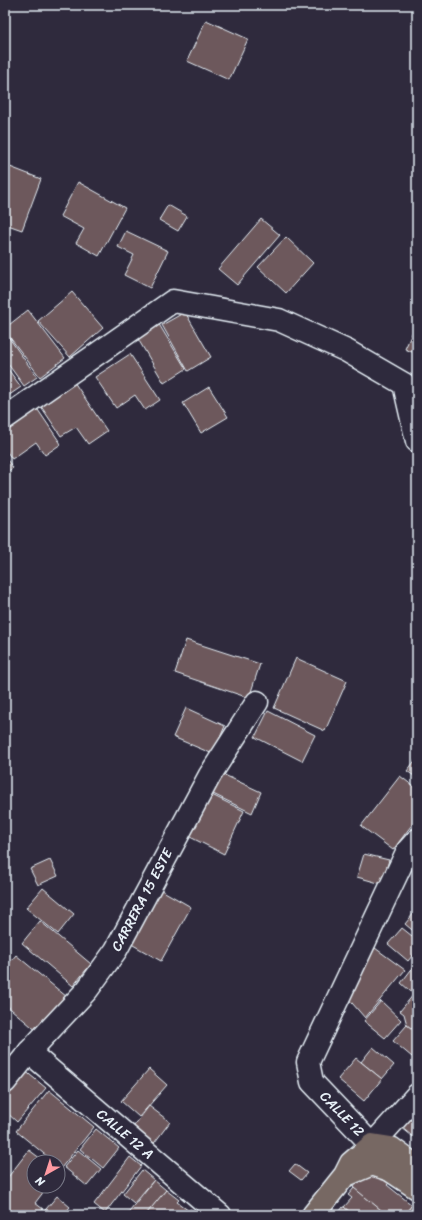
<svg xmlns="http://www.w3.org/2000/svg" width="422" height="1220" font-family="Sriracha,sans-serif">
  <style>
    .building { fill: #6d585b; stroke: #e8f1f8 }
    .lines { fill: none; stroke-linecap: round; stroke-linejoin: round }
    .minor-casing { stroke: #e8f1f8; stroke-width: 25 }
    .major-casing { stroke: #e8f1f8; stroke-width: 25 }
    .minor { stroke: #2f2a3d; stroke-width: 22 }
    .major { stroke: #776864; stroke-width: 22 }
    .labels { text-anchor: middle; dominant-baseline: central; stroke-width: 3; stroke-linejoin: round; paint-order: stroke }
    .street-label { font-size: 14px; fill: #e8f1f8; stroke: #2f2a3d }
  </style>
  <rect width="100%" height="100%" fill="#2f2a3d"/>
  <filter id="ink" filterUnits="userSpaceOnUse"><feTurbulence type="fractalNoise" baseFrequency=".025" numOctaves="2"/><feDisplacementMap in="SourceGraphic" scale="8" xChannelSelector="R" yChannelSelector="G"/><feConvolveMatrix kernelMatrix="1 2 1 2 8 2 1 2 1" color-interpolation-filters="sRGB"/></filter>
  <g filter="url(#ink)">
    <g class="building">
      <polygon points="206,20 248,39 229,80 187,61"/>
      <polygon points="5,165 41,179 22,230 5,224"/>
      <polygon points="78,182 125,208 99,256 76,243 84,229 60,216"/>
      <polygon points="168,205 187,216 178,231 159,220"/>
      <polygon points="261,219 280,235 237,285 218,269"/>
      <polygon points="126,231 168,251 150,288 124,275 134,255 118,247"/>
      <polygon points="286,237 313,263 286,293 258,267"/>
      <polygon points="72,292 103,328 70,357 38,321"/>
      <polygon points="28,310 65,358 40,377 5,331 5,328"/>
      <polygon points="185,312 211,357 188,371 162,325"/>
      <polygon points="157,321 186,369 164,383 135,334"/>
      <polygon points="413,331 417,333 417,354 405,349"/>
      <polygon points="9,338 37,377 24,386 5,360 5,341"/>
      <polygon points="130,354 160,400 145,410 135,395 116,408 95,377"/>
      <polygon points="5,365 21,387 5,398"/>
      <polygon points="70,376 107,431 88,444 76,427 61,436 36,399"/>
      <polygon points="209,387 228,417 201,433 183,403"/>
      <polygon points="34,404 61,444 45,455 36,442 12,459 5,449 5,424"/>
      <polygon points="5,457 13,468 5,473"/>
      <polygon points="186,640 260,664 249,698 175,673"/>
      <polygon points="296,658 347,681 325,731 274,708"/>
      <polygon points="186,708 225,726 213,754 173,737"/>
      <polygon points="268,711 315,735 302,761 255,737"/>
      <polygon points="417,758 417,778 407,771"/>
      <polygon points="218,772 261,792 252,813 209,792"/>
      <polygon points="400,776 417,789 417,818 393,850 361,826"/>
      <polygon points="208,793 244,811 224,854 188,836"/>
      <polygon points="364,854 389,860 382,884 357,877"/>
      <polygon points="50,860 58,876 38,885 30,869"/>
      <polygon points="156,887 191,907 161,961 126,941"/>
      <polygon points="43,888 74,914 58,934 26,908"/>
      <polygon points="414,913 417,916 417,934 405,924"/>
      <polygon points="40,921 91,964 73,986 22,943"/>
      <polygon points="402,928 417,940 417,950 408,961 388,944"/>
      <polygon points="375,948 405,970 365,1018 346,996"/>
      <polygon points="16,955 67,997 38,1032 5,1004 5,968"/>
      <polygon points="414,966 417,969 417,997 401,983"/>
      <polygon points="414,994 417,997 417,1033 407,1025 404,1014 400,1011"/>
      <polygon points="381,1001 401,1020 385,1038 364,1021"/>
      <polygon points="407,1025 417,1033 417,1052 412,1057 393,1041"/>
      <polygon points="373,1047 394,1065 382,1079 361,1062"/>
      <polygon points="356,1058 382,1079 364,1101 338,1079"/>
      <polygon points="149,1069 167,1085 139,1117 121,1101"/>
      <polygon points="24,1070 46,1088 17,1122 5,1111 5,1093"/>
      <polygon points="49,1090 94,1127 61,1168 58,1165 58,1162 54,1162 16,1131"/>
      <polygon points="149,1106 170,1122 152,1146 131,1130"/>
      <polygon points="417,1110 417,1140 401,1127"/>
      <polygon points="96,1129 119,1148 103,1168 80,1149"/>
      <polygon points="5,1132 11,1136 5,1143"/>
      <polygon points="29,1150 45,1162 34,1162 34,1186 48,1186 35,1203 43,1209 38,1215 11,1215 5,1210 5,1181"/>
      <polygon points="78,1150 101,1169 87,1186 64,1167"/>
      <polygon points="130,1157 141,1166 105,1213 94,1204"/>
      <polygon points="295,1164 307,1173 301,1180 289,1171"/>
      <polygon points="142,1170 154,1180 134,1203 123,1194"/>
      <polygon points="369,1170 381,1180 382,1178 389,1183 387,1185 412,1205 404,1215 387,1215 353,1188"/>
      <polygon points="154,1180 166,1190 146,1215 126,1215"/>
      <polygon points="354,1188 381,1210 387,1215 353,1215 344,1207 352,1198 348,1195"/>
      <polygon points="166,1190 179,1200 177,1202 189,1211 186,1215 149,1215 147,1213"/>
      <polygon points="57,1196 70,1207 63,1215 41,1215"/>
      <polygon points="412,1205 417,1209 417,1215 404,1215"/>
      <polygon points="343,1207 344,1207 353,1215 337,1215"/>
      <polygon points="190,1209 194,1212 197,1215 186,1215"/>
    </g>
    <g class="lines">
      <g class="minor-casing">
        <g id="minor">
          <polyline points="5,418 173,301 279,320 347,351 404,384 417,441"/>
          <polyline points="417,840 408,850 308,1062 312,1082 372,1145 417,1095"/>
          <polyline points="29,1052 220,1215"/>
          <polyline points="5,1082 29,1052 87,990 116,950 210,775 257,702"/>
        </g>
      </g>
      <g class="major-casing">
        <g id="major">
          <polyline points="346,1175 372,1164 390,1170 417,1188"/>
          <polyline points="313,1215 345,1175 351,1163 372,1145 391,1148 417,1167"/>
        </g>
      </g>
      <use href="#minor" class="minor"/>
      <use href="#major" class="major"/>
    </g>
  </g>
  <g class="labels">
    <g class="street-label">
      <text transform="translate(142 900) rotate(-62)">CARRERA 15 ESTE</text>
      <text transform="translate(342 1114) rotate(46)">CALLE 12</text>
      <text transform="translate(125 1134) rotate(40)">CALLE 12 A</text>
    </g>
  </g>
  <rect width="422" height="1220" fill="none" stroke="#2f2a3d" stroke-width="20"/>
  <rect x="10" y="10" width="402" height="1200" fill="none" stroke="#e8f1f8" stroke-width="1.5" filter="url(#ink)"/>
  <g transform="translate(46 1174) rotate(219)"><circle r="19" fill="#2f2a3d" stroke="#797a88"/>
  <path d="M0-3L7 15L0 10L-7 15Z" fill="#ff9aa2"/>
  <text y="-6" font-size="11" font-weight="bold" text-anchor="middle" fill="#e8f1f8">N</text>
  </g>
</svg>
